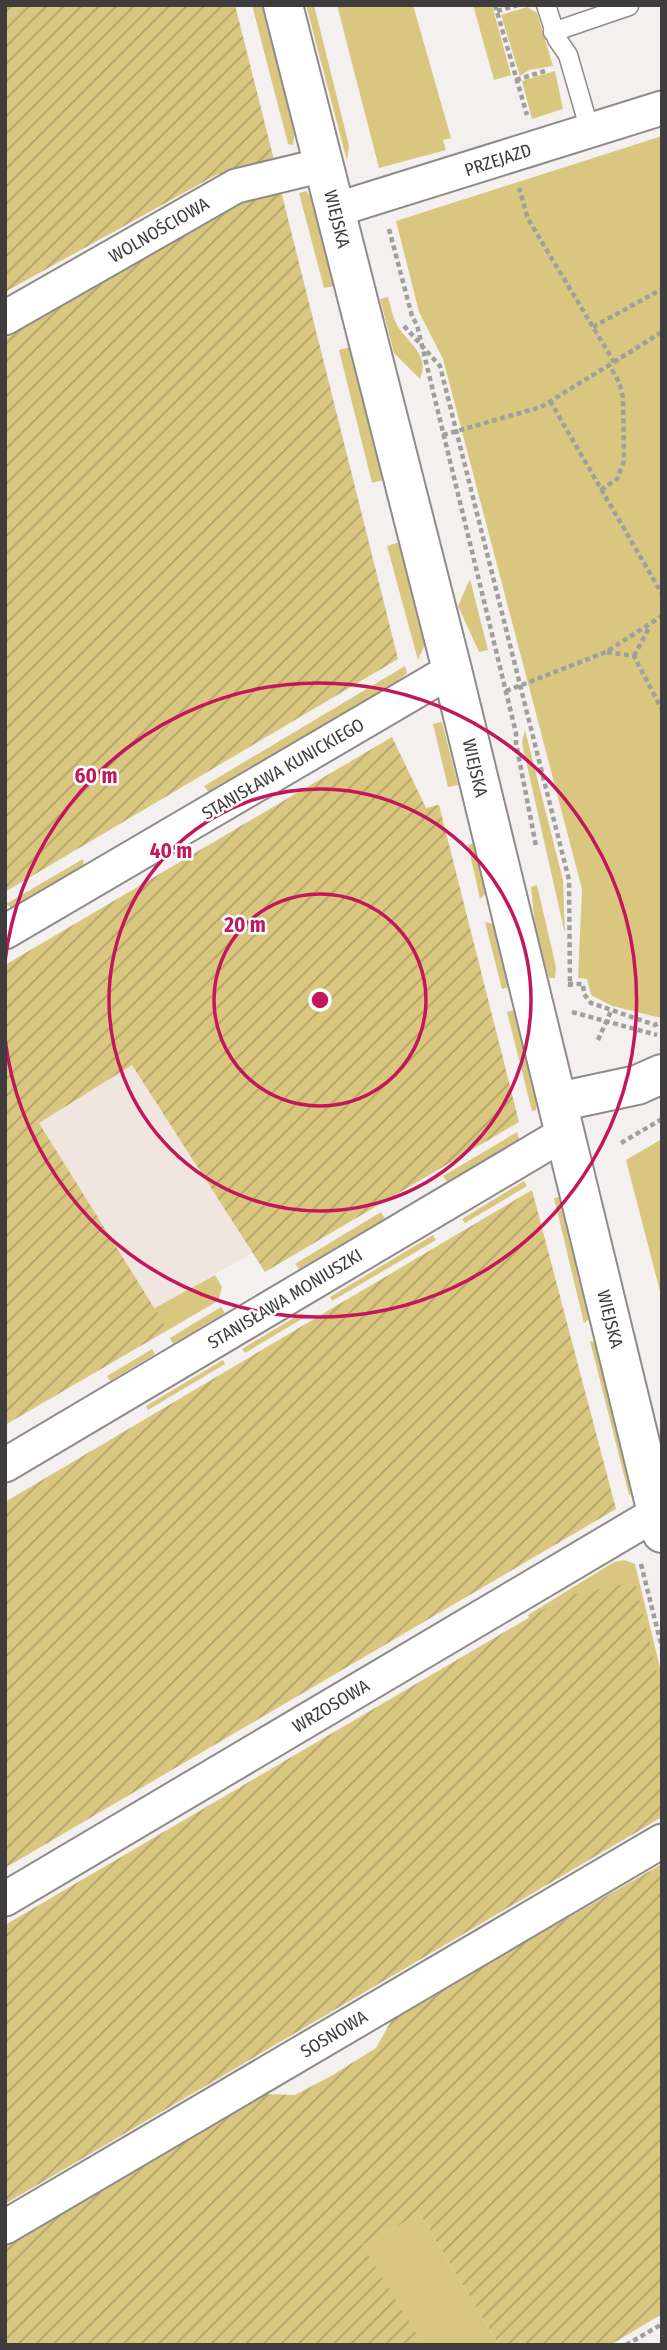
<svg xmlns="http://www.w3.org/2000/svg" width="667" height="2350" font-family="'Fira Sans Condensed',sans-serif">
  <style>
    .built { fill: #f1e5df }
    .grass { fill: #d9c780 }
    .garden { fill: url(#garden-furrows) }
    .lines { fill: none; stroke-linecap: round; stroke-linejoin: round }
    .service-casing { stroke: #8f8b8a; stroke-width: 21 }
    .minor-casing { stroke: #8f8b8a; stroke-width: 37 }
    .tertiary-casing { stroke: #8f8b8a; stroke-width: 42 }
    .path { stroke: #a19e9e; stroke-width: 4.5; stroke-dasharray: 5 3.5; stroke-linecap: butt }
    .service { stroke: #fff; stroke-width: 18 }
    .minor { stroke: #fff; stroke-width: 33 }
    .tertiary { stroke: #fff; stroke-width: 38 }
    .ring { fill: none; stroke: #c2185b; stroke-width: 3.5 }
    .labels { text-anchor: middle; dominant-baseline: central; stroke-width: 5; stroke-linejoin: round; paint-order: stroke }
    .street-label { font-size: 18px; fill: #3e3c3c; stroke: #fff }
    .centre { fill: #c2185b; stroke: #fff; stroke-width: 3.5 }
    .ring-label { font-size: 21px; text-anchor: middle; font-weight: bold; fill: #c2185b; stroke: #fff; stroke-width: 5; stroke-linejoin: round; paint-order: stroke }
  </style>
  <defs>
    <pattern id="garden-furrows" width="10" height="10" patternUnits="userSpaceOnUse" patternTransform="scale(1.75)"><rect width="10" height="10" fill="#d9c780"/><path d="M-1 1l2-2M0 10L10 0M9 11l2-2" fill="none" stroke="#b1a36a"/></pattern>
  </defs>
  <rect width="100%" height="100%" fill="#f4f0ef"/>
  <polygon class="built" points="133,1064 252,1253 153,1309 38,1122"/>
  <g class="grass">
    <polygon points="252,5 266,5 295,129 293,145 288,144"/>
    <polygon points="306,5 314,5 349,146 347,161"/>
    <polygon points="337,5 413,5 451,138 443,140 446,150 379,168"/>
    <polygon points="473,5 492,5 511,75 494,80"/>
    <polygon points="527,7 537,13 553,66 529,70 520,76 501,15"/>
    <polygon points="555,71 563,109 532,119 522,81"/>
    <polygon points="662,136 662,1017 661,1018 612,1006 591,995 587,979 578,978 582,889 443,359 419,312 396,221"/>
    <polygon points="306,191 313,199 335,286 324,288 299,193"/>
    <path d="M388,297C391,306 392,316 397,325C407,343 431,354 420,379L394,353L380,299Z"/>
    <polygon points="350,347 384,480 372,483 339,350"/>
    <polygon points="400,542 425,644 418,660 387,546"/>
    <polygon points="470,579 488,650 479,652 458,606"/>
    <polygon points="405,666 407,673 398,681 209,793 204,786"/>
    <polygon points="442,722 458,785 448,787 433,724"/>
    <polygon points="525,730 563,880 565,934 522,743"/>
    <polygon points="474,843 486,893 480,899 468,845"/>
    <polygon points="83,859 84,868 13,909 6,904"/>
    <polygon points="537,885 556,967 555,978 549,978 535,928 531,887"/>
    <polygon points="485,922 493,924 509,987 502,989"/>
    <polygon points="514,1010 537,1102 536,1110 532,1111 507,1012"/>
    <polygon points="517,1132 519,1139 447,1182 443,1176"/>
    <polygon points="662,1139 662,1299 626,1160"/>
    <polygon points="524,1181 527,1186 465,1223 462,1219"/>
    <polygon points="560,1197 593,1316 584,1323 554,1198"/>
    <polygon points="381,1212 385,1219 299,1269 295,1264"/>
    <polygon points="433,1235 436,1240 332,1301 330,1297"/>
    <polygon points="215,1275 222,1287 218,1301 168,1330 153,1309"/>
    <polygon points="221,1307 225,1313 173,1344 170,1338"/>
    <polygon points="302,1313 305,1317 245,1353 242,1349"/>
    <polygon points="590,1341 600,1343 635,1491 629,1495"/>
    <polygon points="152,1349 155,1354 110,1381 107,1376"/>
    <polygon points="223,1360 225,1364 148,1410 146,1406"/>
    <polygon points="624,1560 635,1564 662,1676 662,1695 566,1596 529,1618 528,1615 614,1562"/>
    <polygon points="420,2214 499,2345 424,2345 361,2245"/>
  </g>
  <g class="garden">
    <polygon points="5,5 235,5 274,160 216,175 5,292"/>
    <polygon points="281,191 398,659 5,892 5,339 238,202"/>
    <polygon points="392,737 426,808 439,805 519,1122 265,1272 132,1065 39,1123 168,1330 5,1425 5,965"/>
    <polygon points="532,1190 616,1509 5,1868 5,1502"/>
    <polygon points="635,1582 662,1694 662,1817 5,2204 5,1925 566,1596"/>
    <polygon points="662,1864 662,2314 610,2345 499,2345 420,2214 362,2245 424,2345 5,2345 5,2246 264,2094 295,2095 331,2076 376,2048 393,2018"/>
  </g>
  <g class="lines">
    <g class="service-casing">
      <g id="service">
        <polyline points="546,5 557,39 568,55 590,131"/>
        <polyline points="553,32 629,6"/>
      </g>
    </g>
    <g class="minor-casing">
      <g id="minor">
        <polyline points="335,210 662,108"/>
        <polyline points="5,318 236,186 323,165"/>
        <polyline points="5,932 452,670"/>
        <polyline points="5,1465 565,1133"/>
        <polyline points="5,1899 657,1513"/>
        <polyline points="5,2227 662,1841"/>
      </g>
    </g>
    <g class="tertiary-casing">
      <g id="tertiary">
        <polyline points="283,5 452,670 662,1533"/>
        <polyline points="558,1102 637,1085 662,1074"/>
      </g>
    </g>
    <g class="path">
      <polyline points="495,5 527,115"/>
      <polyline points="497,11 518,5"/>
      <polyline points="516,80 545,71"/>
      <polyline points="389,229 412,316 417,325 516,733 516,743 536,846"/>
      <polyline points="404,326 440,366 569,880 570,987"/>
      <polyline points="593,327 662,289"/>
      <polyline points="614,362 662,332"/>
      <polyline points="550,401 662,594"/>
      <polyline points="443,435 541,407 614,362 528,219 519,188"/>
      <polyline points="601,490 617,479 624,461 623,397 619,382 609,365"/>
      <polyline points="607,652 634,656 662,710"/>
      <polyline points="634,656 650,626"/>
      <polyline points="506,691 606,652 662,616"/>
      <polyline points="568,984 583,984 584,994 591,1003 655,1025 662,1022"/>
      <polyline points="572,1012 657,1035"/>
      <polyline points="598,1040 611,1011"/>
      <polyline points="621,1143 662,1119"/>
      <polyline points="641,1564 662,1648"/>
      <polyline points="626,2345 662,2324"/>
    </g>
    <use href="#service" class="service"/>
    <use href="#minor" class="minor"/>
    <use href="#tertiary" class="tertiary"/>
  </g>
  <g class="ring">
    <circle cx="320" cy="1000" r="106"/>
    <circle cx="320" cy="1000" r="211"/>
    <path d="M5 961A317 317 0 1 1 5 1039"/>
  </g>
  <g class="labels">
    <g class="street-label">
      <text transform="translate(498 160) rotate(-18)">PRZEJAZD</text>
      <text transform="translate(337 219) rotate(76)">WIEJSKA</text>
      <text transform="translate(159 230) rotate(-30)">WOLNOŚCIOWA</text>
      <text transform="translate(475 768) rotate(77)">WIEJSKA</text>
      <text transform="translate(283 769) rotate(-30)">STANISŁAWA KUNICKIEGO</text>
      <text transform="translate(285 1299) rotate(-31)">STANISŁAWA MONIUSZKI</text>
      <text transform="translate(610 1319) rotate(76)">WIEJSKA</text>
      <text transform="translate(331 1706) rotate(-31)">WRZOSOWA</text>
      <text transform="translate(334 2034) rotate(-31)">SOSNOWA</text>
    </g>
  </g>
  <circle cx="320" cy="1000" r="10" class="centre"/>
  <g class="ring-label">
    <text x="96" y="783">60 m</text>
    <text x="171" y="858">40 m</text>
    <text x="245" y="932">20 m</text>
  </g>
  <rect width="667" height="2350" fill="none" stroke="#3e3c3c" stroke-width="14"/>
</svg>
